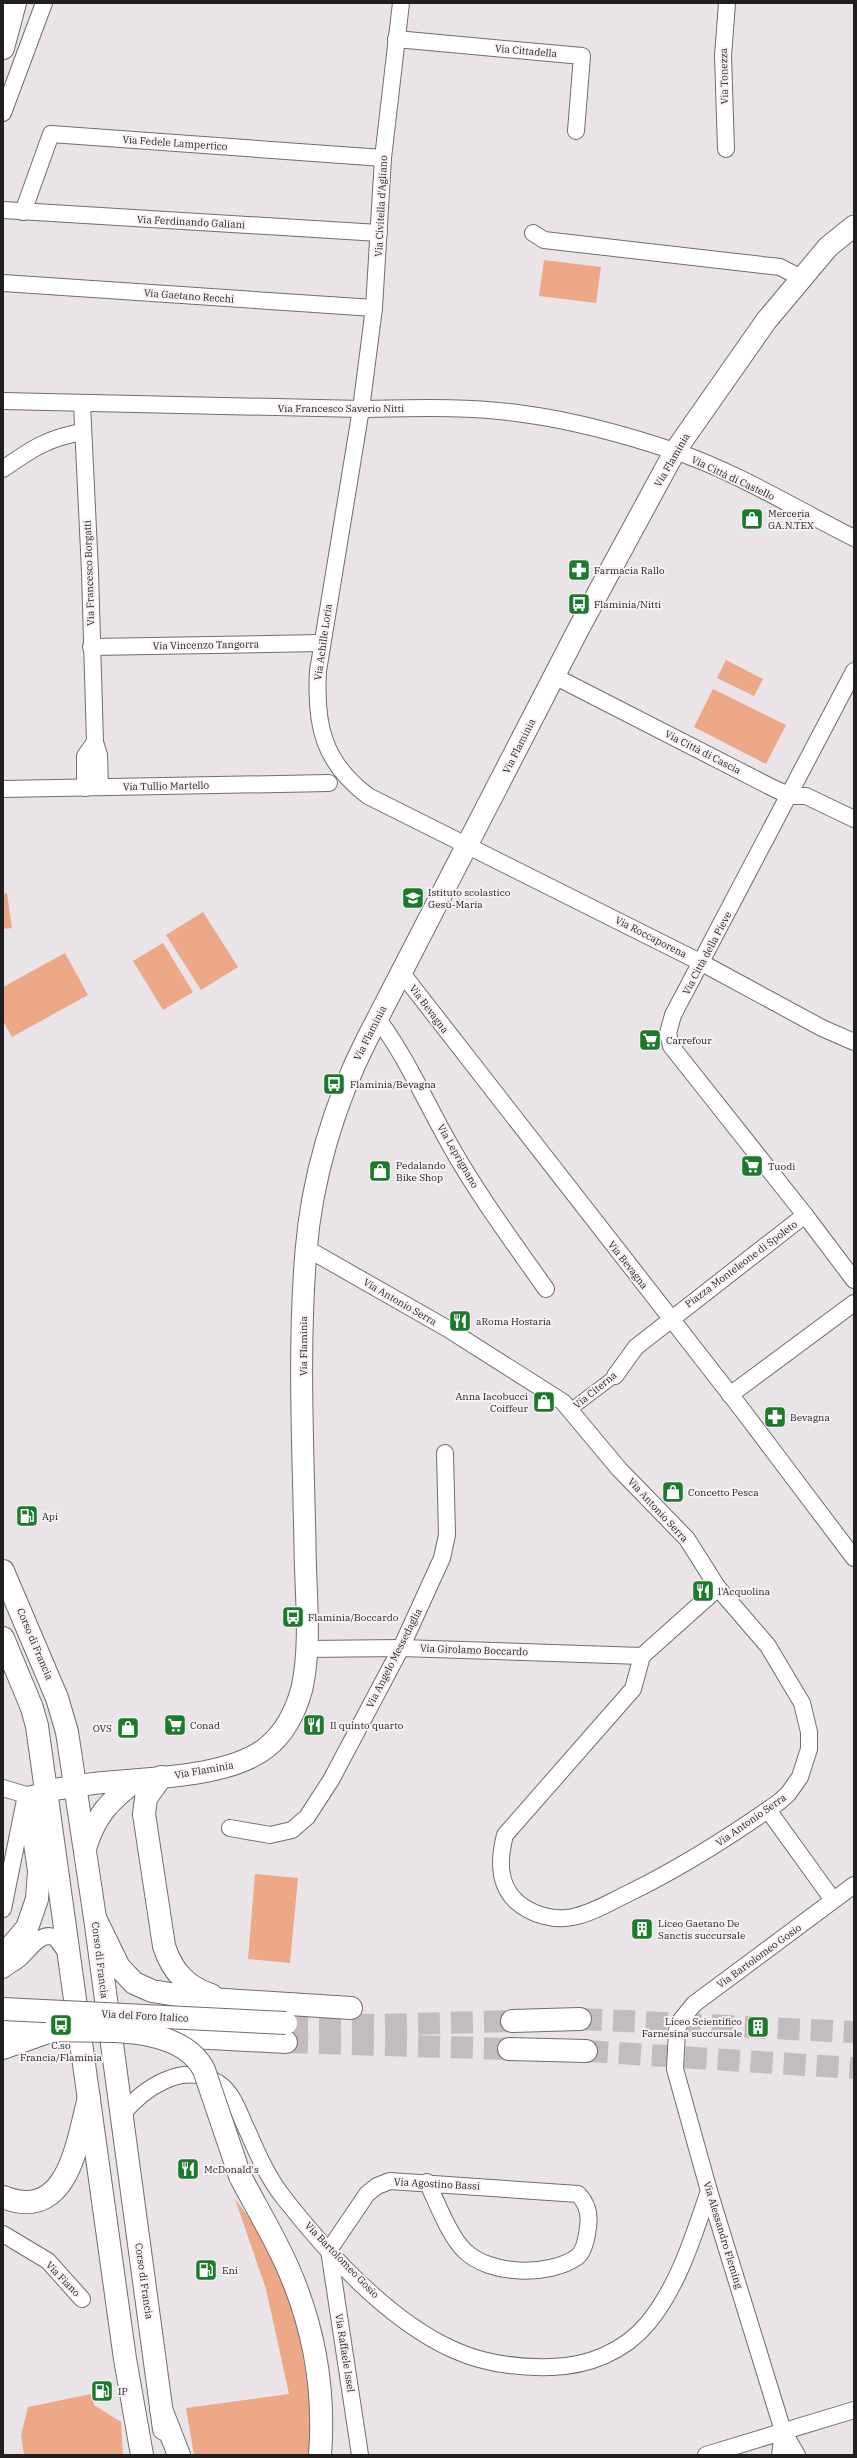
<svg xmlns="http://www.w3.org/2000/svg" width="857" height="2458" font-family="'IBM Plex Serif',serif">
  <style>
    .grass { fill: #eda888 }
    .lines { fill: none; stroke-linecap: round; stroke-linejoin: round }
    .trunk-tunnel { stroke: #c2bcc0; stroke-width: 22; stroke-dasharray: 22 11; stroke-linecap: butt }
    .pedestrian-casing { stroke: #716c6f; stroke-width: 14 }
    .minor-casing { stroke: #716c6f; stroke-width: 18 }
    .tertiary-casing { stroke: #716c6f; stroke-width: 23 }
    .primary-casing { stroke: #716c6f; stroke-width: 24 }
    .trunk-casing { stroke: #716c6f; stroke-width: 24 }
    .pedestrian { stroke: #fff; stroke-width: 12 }
    .minor { stroke: #fff; stroke-width: 16 }
    .tertiary { stroke: #fff; stroke-width: 21 }
    .primary { stroke: #fff; stroke-width: 22 }
    .trunk { stroke: #fff; stroke-width: 22 }
    .trunk-bridge-casing { stroke: #716c6f; stroke-width: 24; stroke-linecap: butt }
    .trunk-bridge { stroke: #fff; stroke-width: 22 }
    .labels { text-anchor: middle; dominant-baseline: central; stroke-width: 4; stroke-linejoin: round; paint-order: stroke }
    .street-label { font-size: 10px; fill: #201e20; stroke: #f8f1f5 }
    .poi-label { font-size: 10px; fill: #201e20; stroke: #f8f1f5; text-anchor: start }
  </style>
  <rect width="100%" height="100%" fill="#eae4e8"/>
  <g class="grass">
    <polygon points="544,260 601,267 596,303 539,296"/>
    <polygon points="726,660 763,679 754,696 717,678"/>
    <polygon points="713,689 786,725 766,764 694,727"/>
    <polygon points="7,893 12,928 3,929 3,894"/>
    <polygon points="203,912 238,967 201,990 166,935"/>
    <polygon points="163,943 193,992 163,1010 133,961"/>
    <polygon points="65,953 88,995 12,1037 3,1021 3,987"/>
    <polygon points="255,1874 298,1878 290,1963 248,1959"/>
    <path d="M235,2199C294,2274 310,2361 312,2455H194L186,2408L289,2394L266,2289Z"/>
    <polygon points="91,2394 94,2405 121,2422 123,2455 24,2455 21,2435 28,2407"/>
  </g>
  <g class="lines">
    <g class="trunk-tunnel">
      <polyline points="580,2019 854,2032"/>
      <polyline points="286,2023 379,2025 512,2021"/>
      <polyline points="286,2042 509,2049"/>
      <polyline points="586,2051 854,2068"/>
    </g>
    <g class="pedestrian-casing">
      <polyline id="pedestrian" points="570,1410 615,1376"/>
    </g>
    <g class="minor-casing">
      <g id="minor">
        <path d="M401,3L383,158L374,308L361,409L318,671C315,725 323,762 368,796L702,963L822,1028L854,1042"/>
        <polyline points="396,39 582,56 576,131"/>
        <polyline points="3,113 44,3"/>
        <polyline points="726,149 723,56 727,3"/>
        <polyline points="3,210 379,233"/>
        <polyline points="23,212 51,134 383,158"/>
        <polyline points="533,233 544,240 780,267 801,278"/>
        <polyline points="3,283 374,308"/>
        <path d="M3,401L361,409C415,408 471,406 524,414C575,421 626,435 674,451C733,470 798,510 854,538"/>
        <polyline points="82,404 90,572 95,742 99,755 100,787"/>
        <path d="M3,469C30,450 49,437 83,432"/>
        <polyline points="91,647 321,643"/>
        <polyline points="554,676 771,787 790,796 806,796 854,819"/>
        <polyline points="85,788 85,756 95,742"/>
        <polyline points="3,789 329,783"/>
        <polyline points="401,972 740,1407 854,1558"/>
        <path d="M378,1019C408,1060 425,1101 450,1145C478,1195 513,1242 546,1289"/>
        <polyline points="805,1215 671,1046 668,1033 673,1015 854,671"/>
        <path d="M306,1248L448,1329L563,1402L619,1469L687,1539L718,1588L768,1646L802,1703L809,1732V1749L800,1777L788,1794L779,1802C731,1836 682,1867 629,1893C612,1901 593,1913 573,1917C554,1921 532,1915 517,1902C497,1884 499,1858 505,1835L633,1689L642,1656"/>
        <polyline points="615,1376 636,1347 805,1215 854,1280"/>
        <polyline points="730,1395 854,1303"/>
        <polyline points="306,1649 401,1648 642,1656"/>
        <polyline points="642,1656 718,1588"/>
        <polyline points="3,1788 26,1795"/>
        <polyline points="768,1810 833,1900"/>
        <polyline points="230,1828 270,1835 292,1830 307,1817 331,1780 401,1648 442,1558 447,1535 445,1453"/>
        <polyline points="3,1909 26,1795 46,1791"/>
        <path d="M3,1970C8,1966 14,1963 19,1959C30,1950 40,1930 56,1938L68,1955"/>
        <path d="M121,2116C142,2089 183,2060 218,2083C234,2093 240,2116 248,2132C258,2155 268,2178 284,2198C327,2253 389,2321 454,2350C485,2364 519,2368 552,2367C588,2366 624,2352 648,2323C679,2285 693,2237 709,2191"/>
        <polyline points="3,2234 48,2261 82,2299"/>
        <path d="M329,2250L367,2194L377,2186L390,2181L578,2194C587,2203 590,2214 588,2227C587,2236 585,2251 577,2257C549,2277 489,2275 465,2251C449,2236 437,2202 427,2182"/>
        <polyline points="329,2250 360,2455"/>
        <polyline points="783,2431 797,2455"/>
        <polyline points="706,2455 854,2410"/>
        <polyline points="780,2455 783,2431 709,2191 675,2069 677,2030 681,2020 694,2004 854,1885"/>
      </g>
    </g>
    <g class="tertiary-casing">
      <g id="tertiary">
        <path d="M46,1791C63,1788 81,1785 98,1783C145,1778 228,1778 266,1748C285,1733 296,1711 302,1688C312,1642 305,1590 305,1544C303,1446 298,1348 306,1251C312,1178 334,1104 367,1039L579,628L675,451L766,321L828,247L854,226"/>
        <path d="M85,1850C95,1816 109,1801 137,1780"/>
      </g>
    </g>
    <g class="primary-casing">
      <g id="primary">
        <polyline points="3,48 15,3"/>
        <polyline points="3,1571 57,1698 67,1732 95,1918 164,2429"/>
        <polyline points="3,1638 32,1708 37,1726 125,2359 142,2455"/>
      </g>
    </g>
    <g class="trunk-casing">
      <g id="trunk">
        <path d="M161,1777L146,1798L144,1814L164,1946C172,1971 186,1987 211,1995"/>
        <polyline points="95,1918 119,1967 134,1983 152,1991 195,1998 351,2008"/>
        <polyline points="3,1956 27,1928 37,1899 39,1871 32,1823 46,1791"/>
        <polyline points="512,2021 580,2019"/>
        <polyline points="3,2026 43,2029"/>
        <polyline points="155,2035 286,2042"/>
        <polyline points="3,2048 54,2030"/>
        <polyline points="509,2049 586,2051"/>
        <path d="M240,2176C256,2207 274,2236 288,2268C314,2327 325,2391 320,2455"/>
        <path d="M3,2197C69,2223 77,2141 89,2098"/>
        <polyline points="161,2409 179,2455"/>
      </g>
    </g>
    <use href="#pedestrian" class="pedestrian"/>
    <use href="#minor" class="minor"/>
    <use href="#tertiary" class="tertiary"/>
    <use href="#primary" class="primary"/>
    <use href="#trunk" class="trunk"/>
    <g class="trunk-bridge-casing">
      <g id="trunk-bridge">
        <polyline points="3,2009 286,2023"/>
        <path d="M54,2030C100,2032 180,2023 204,2070L240,2176"/>
      </g>
    </g>
    <use href="#trunk-bridge" class="trunk-bridge"/>
  </g>
  <defs>
    <g id="shop-square" transform="scale(1.15)"><rect x="-9" y="-9" width="18" height="18" rx="4" fill="#1c7a2b" stroke="#f8f1f5"/><path d="M-5-2.5h2.3a2.7 3.5 0 0 1 5.4 0H5L5.5 6h-11ZM-1.5-2.5h3a1.5 2.3 0 0 0-3 0Z" fill="#fff"/></g>
    <g id="pharmacy-square" transform="scale(1.15)"><rect x="-9" y="-9" width="18" height="18" rx="4" fill="#1c7a2b" stroke="#f8f1f5"/><path d="M-2-6h4v4h4v4h-4v4h-4v-4h-4v-4h4Z" fill="#fff"/></g>
    <g id="bus-square" transform="scale(1.15)"><rect x="-9" y="-9" width="18" height="18" rx="4" fill="#1c7a2b" stroke="#f8f1f5"/><path d="M-5-6H5V4H4V6H2V4H-2V6H-4V4H-5ZM-3.5-4V0h7V-4ZM-3.5 1.2v1.5H-2V1.2ZM2 1.2v1.5H3.5V1.2Z" fill="#fff"/></g>
    <g id="school-square" transform="scale(1.15)"><rect x="-9" y="-9" width="18" height="18" rx="4" fill="#1c7a2b" stroke="#f8f1f5"/><path d="M0-5L7-2L0 1L-7-2ZM-4 1L0 2.5L4 1V4Q0 6-4 4Z" fill="#fff"/></g>
    <g id="supermarket-square" transform="scale(1.15)"><rect x="-9" y="-9" width="18" height="18" rx="4" fill="#1c7a2b" stroke="#f8f1f5"/><path d="M-6-5.5h2.5l.6 2H6L4.5 2H-2.5L-4.4-4H-6ZM-1.5 3.2a1.3 1.3 0 1 0 .1 0ZM3 3.2a1.3 1.3 0 1 0 .1 0Z" fill="#fff"/></g>
    <g id="restaurant-square" transform="scale(1.15)"><rect x="-9" y="-9" width="18" height="18" rx="4" fill="#1c7a2b" stroke="#f8f1f5"/><path d="M-5-6h1v4h1v-4h1v4h1v-4h1v5L-1.5 .5V6h-2V.5L-5-1ZM5-6V6H3V1.5H1.5Q1.5-4 5-6Z" fill="#fff"/></g>
    <g id="fuel-square" transform="scale(1.15)"><rect x="-9" y="-9" width="18" height="18" rx="4" fill="#1c7a2b" stroke="#f8f1f5"/><path d="M-5.5-6h7V0h2V4h1.3V-2.5L3-4.5l.8-.8L6-3V5H2.5V1h-1V6h-7ZM-4.2-4.7v3.2H.2V-4.7Z" fill="#fff"/></g>
    <g id="building-square" transform="scale(1.15)"><rect x="-9" y="-9" width="18" height="18" rx="4" fill="#1c7a2b" stroke="#f8f1f5"/><path d="M-4-6H4V6H1V3H-1V6H-4ZM-2.5-4.3h1.7v1.8h-1.7ZM.8-4.3h1.7v1.8H.8ZM-2.5-1h1.7V.8h-1.7ZM.8-1h1.7V.8H.8Z" fill="#fff"/></g>
  </defs>
  <g fill-rule="evenodd">
    <use href="#shop-square" x="752" y="519"/>
    <use href="#pharmacy-square" x="579" y="570"/>
    <use href="#bus-square" x="579" y="604"/>
    <use href="#school-square" x="413" y="898"/>
    <use href="#supermarket-square" x="650" y="1040"/>
    <use href="#bus-square" x="334" y="1084"/>
    <use href="#supermarket-square" x="752" y="1166"/>
    <use href="#shop-square" x="380" y="1171"/>
    <use href="#restaurant-square" x="460" y="1321"/>
    <use href="#shop-square" x="544" y="1402"/>
    <use href="#pharmacy-square" x="775" y="1417"/>
    <use href="#shop-square" x="673" y="1492"/>
    <use href="#fuel-square" x="27" y="1516"/>
    <use href="#restaurant-square" x="703" y="1591"/>
    <use href="#bus-square" x="293" y="1617"/>
    <use href="#supermarket-square" x="175" y="1725"/>
    <use href="#restaurant-square" x="314" y="1725"/>
    <use href="#shop-square" x="128" y="1728"/>
    <use href="#building-square" x="642" y="1929"/>
    <use href="#bus-square" x="61" y="2025"/>
    <use href="#building-square" x="758" y="2027"/>
    <use href="#restaurant-square" x="188" y="2169"/>
    <use href="#fuel-square" x="206" y="2270"/>
    <use href="#fuel-square" x="102" y="2391"/>
  </g>
  <g class="labels">
    <g class="street-label">
      <text transform="translate(526 51) rotate(5)">Via Cittadella</text>
      <text transform="translate(724 76) rotate(-91)">Via Tonezza</text>
      <text transform="translate(175 143) rotate(4)">Via Fedele Lampertico</text>
      <text transform="translate(381 206) rotate(-87)">Via Civitella d'Agliano</text>
      <text transform="translate(191 222) rotate(3)">Via Ferdinando Galiani</text>
      <text transform="translate(189 296) rotate(4)">Via Gaetano Recchi</text>
      <text x="341" y="408">Via Francesco Saverio Nitti</text>
      <text transform="translate(672 460) rotate(-60)">Via Flaminia</text>
      <text transform="translate(733 478) rotate(25)">Via Città di Castello</text>
      <text transform="translate(89 573) rotate(-92)">Via Francesco Borgatti</text>
      <text transform="translate(323 642) rotate(-82)">Via Achille Loria</text>
      <text transform="translate(206 645) rotate(-1)">Via Vincenzo Tangorra</text>
      <text transform="translate(519 746) rotate(-63)">Via Flaminia</text>
      <text transform="translate(703 752) rotate(27)">Via Città di Cascia</text>
      <text transform="translate(166 786) rotate(-1)">Via Tullio Martello</text>
      <text transform="translate(651 937) rotate(27)">Via Roccaporena</text>
      <text transform="translate(707 953) rotate(-62)">Via Città della Pieve</text>
      <text transform="translate(429 1009) rotate(53)">Via Bevagna</text>
      <text transform="translate(370 1033) rotate(-63)">Via Flaminia</text>
      <text transform="translate(458 1156) rotate(60)">Via Leprignano</text>
      <text transform="translate(741 1264) rotate(-37)">Piazza Monteleone di Spoleto</text>
      <text transform="translate(628 1265) rotate(52)">Via Bevagna</text>
      <text transform="translate(400 1302) rotate(30)">Via Antonio Serra</text>
      <text transform="translate(303 1346) rotate(-90)">Via Flaminia</text>
      <text transform="translate(595 1390) rotate(-39)">Via Citerna</text>
      <text transform="translate(658 1510) rotate(47)">Via Antonio Serra</text>
      <text transform="translate(35 1644) rotate(67)">Corso di Francia</text>
      <text transform="translate(474 1650) rotate(2)">Via Girolamo Boccardo</text>
      <text transform="translate(394 1658) rotate(-63)">Via Angelo Messedaglia</text>
      <text transform="translate(204 1770) rotate(-10)">Via Flaminia</text>
      <text transform="translate(751 1820) rotate(-35)">Via Antonio Serra</text>
      <text transform="translate(759 1956) rotate(-36)">Via Bartolomeo Gosio</text>
      <text transform="translate(100 1960) rotate(83)">Corso di Francia</text>
      <text transform="translate(145 2016) rotate(3)">Via del Foro Italico</text>
      <text transform="translate(437 2184) rotate(3)">Via Agostino Bassi</text>
      <text transform="translate(723 2235) rotate(73)">Via Alessandro Fleming</text>
      <text transform="translate(342 2260) rotate(46)">Via Bartolomeo Gosio</text>
      <text transform="translate(63 2279) rotate(46)">Via Fiano</text>
      <text transform="translate(144 2281) rotate(82)">Corso di Francia</text>
      <text transform="translate(345 2353) rotate(81)">Via Raffaele Issel</text>
    </g>
    <g class="poi-label">
      <text x="768" y="513">Merceria<tspan x="768" dy="12">GA.N.TEX</tspan></text>
      <text x="594" y="570">Farmacia Rallo</text>
      <text x="594" y="604">Flaminia/Nitti</text>
      <text x="428" y="892">Istituto scolastico<tspan x="428" dy="12">Gesù-Maria</tspan></text>
      <text x="666" y="1040">Carrefour</text>
      <text x="350" y="1084">Flaminia/Bevagna</text>
      <text x="396" y="1165">Pedalando<tspan x="396" dy="12">Bike Shop</tspan></text>
      <text x="768" y="1166">Tuodì</text>
      <text x="476" y="1321">aRoma Hostaria</text>
      <text x="528" y="1396" text-anchor="end">Anna Iacobucci<tspan x="528" dy="12">Coiffeur</tspan></text>
      <text x="790" y="1417">Bevagna</text>
      <text x="688" y="1492">Concetto Pesca</text>
      <text x="42" y="1516">Api</text>
      <text x="718" y="1591">l'Acquolina</text>
      <text x="308" y="1617">Flaminia/Boccardo</text>
      <text x="190" y="1725">Conad</text>
      <text x="330" y="1725">Il quinto quarto</text>
      <text x="112" y="1728" text-anchor="end">OVS</text>
      <text x="658" y="1923">Liceo Gaetano De<tspan x="658" dy="12">Sanctis succursale</tspan></text>
      <text x="742" y="2021" text-anchor="end">Liceo Scientifico<tspan x="742" dy="12">Farnesina succursale</tspan></text>
      <text x="61" y="2045" text-anchor="middle">C.so<tspan x="61" dy="12">Francia/Flaminia</tspan></text>
      <text x="204" y="2169">McDonald's</text>
      <text x="222" y="2270">Eni</text>
      <text x="118" y="2391">IP</text>
    </g>
  </g>
  <rect width="857" height="2458" fill="none" stroke="#201e20" stroke-width="8"/>
</svg>
